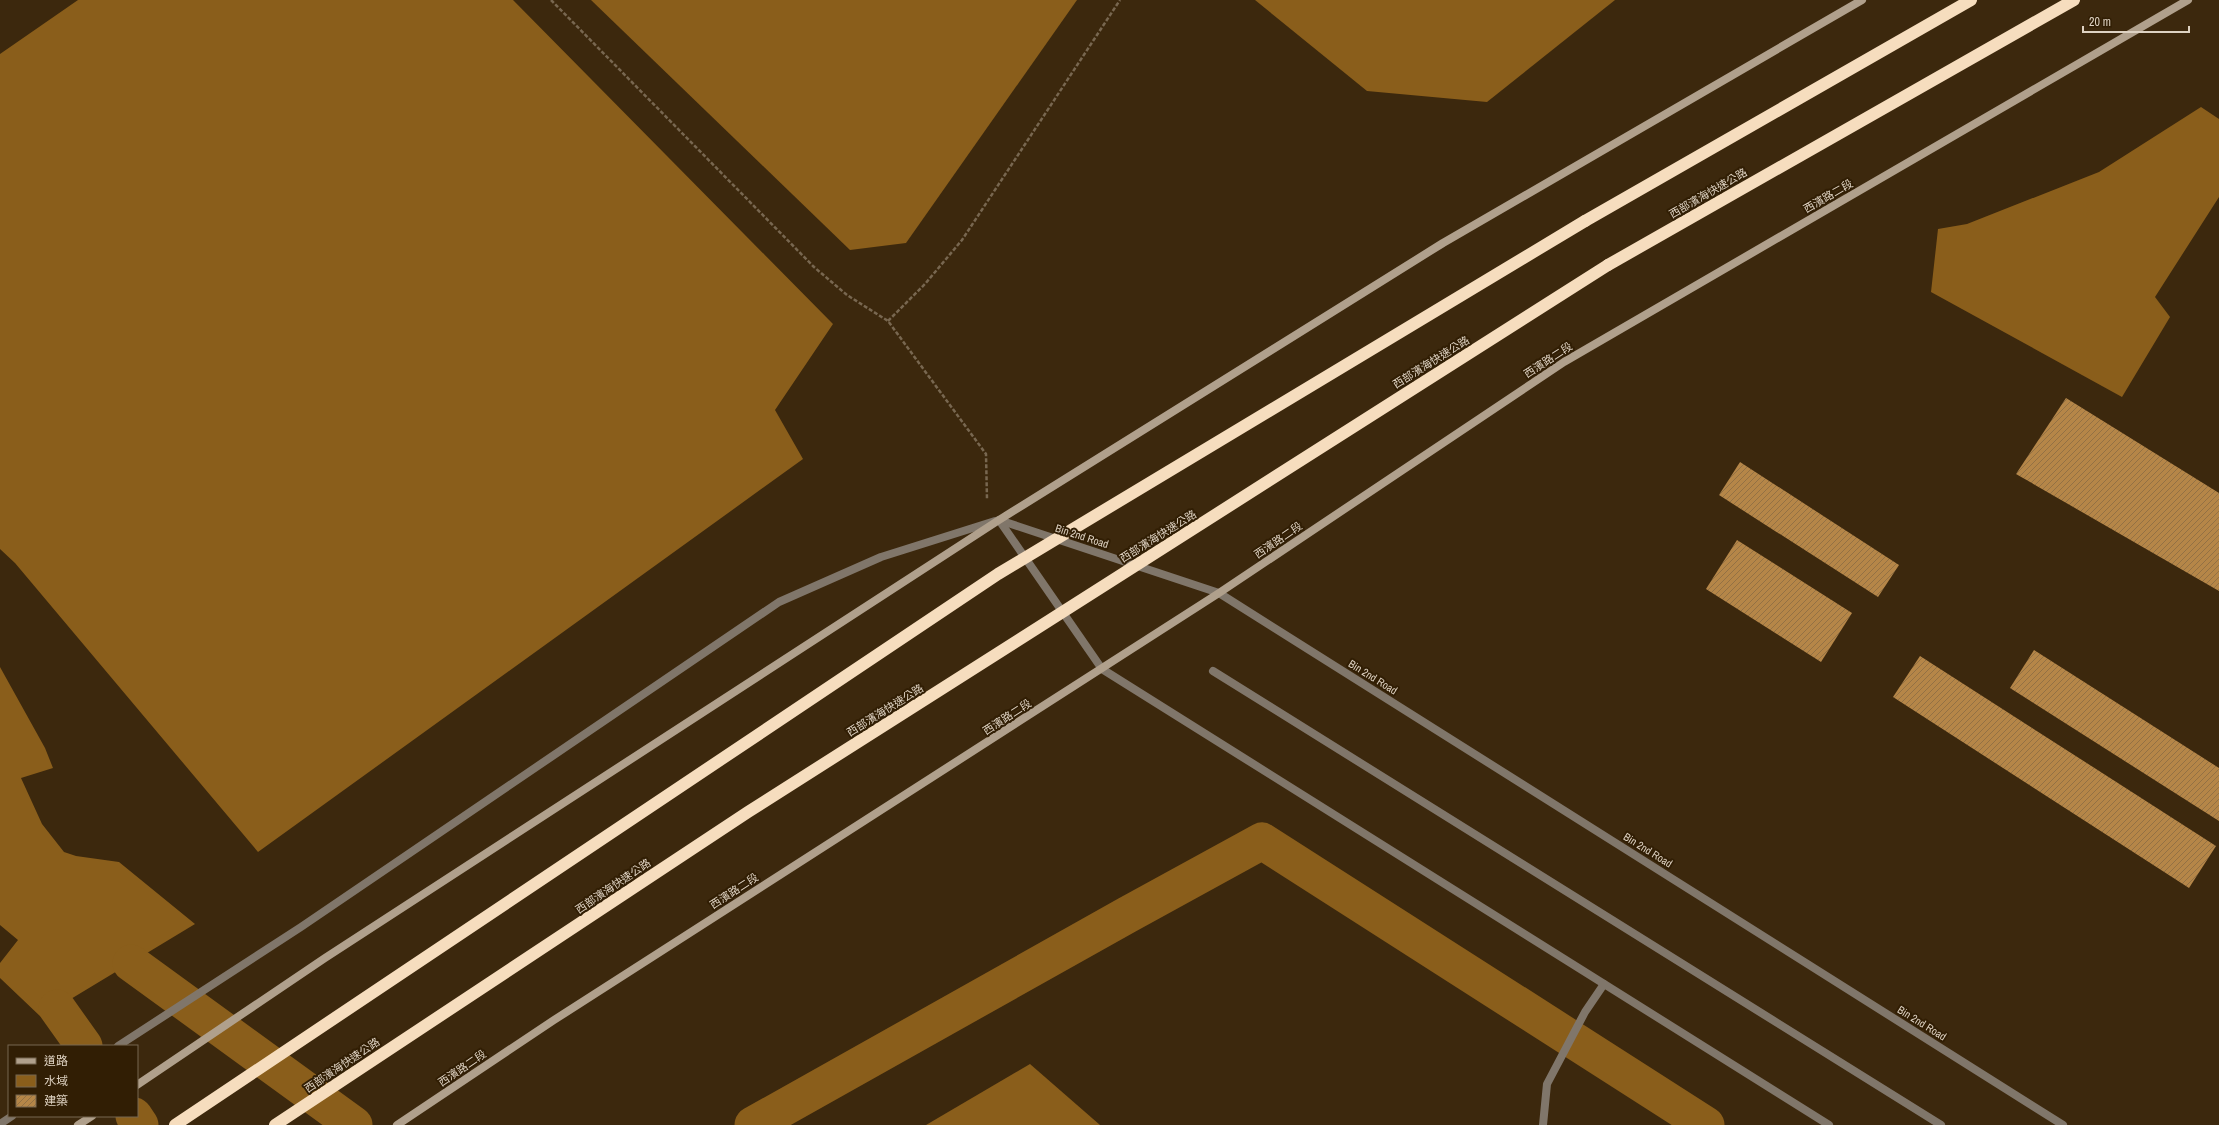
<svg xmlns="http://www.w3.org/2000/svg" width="2219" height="1125" font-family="'Archivo Narrow','Noto Sans TC',sans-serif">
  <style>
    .water { fill: #8a5e1b }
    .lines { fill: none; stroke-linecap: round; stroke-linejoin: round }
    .canal { stroke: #8a5e1b; stroke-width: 37 }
    .building { fill: url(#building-hatch) }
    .path { stroke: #786750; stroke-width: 2.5; stroke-dasharray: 4 2; stroke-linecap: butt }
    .lane { stroke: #80766a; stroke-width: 8 }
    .street { stroke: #80766a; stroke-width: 8 }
    .secondary { stroke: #b0a08c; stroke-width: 8 }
    .highway { stroke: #f6ddbe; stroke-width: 12 }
    .highway-bridge { stroke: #f6ddbe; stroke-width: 12 }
    .labels { text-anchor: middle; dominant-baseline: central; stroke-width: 4; stroke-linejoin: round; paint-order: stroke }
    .street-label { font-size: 11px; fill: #ded2c2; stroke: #311e04 }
  </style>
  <defs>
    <pattern id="building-hatch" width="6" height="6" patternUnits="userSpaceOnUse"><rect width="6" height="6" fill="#b58648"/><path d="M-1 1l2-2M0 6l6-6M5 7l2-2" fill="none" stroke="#937144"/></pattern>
  </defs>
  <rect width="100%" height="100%" fill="#3c280d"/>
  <g class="water">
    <polygon points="78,0 513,0 833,324 775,410 803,459 258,852 15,563 0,549 0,54"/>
    <polygon points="591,0 1077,0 906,243 850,250"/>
    <polygon points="1255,0 1615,0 1487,102 1367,91"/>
    <polygon points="2201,107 2219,119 2219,197 2155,297 2170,317 2122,397 1931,292 1938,229 1967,224 2099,172"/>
    <polygon points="0,667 45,748 53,768 21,778 42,824 64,852 76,856 119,862 195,924 41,1017 0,978 0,963 18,940 0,925"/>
    <polygon points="1030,1064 1100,1125 926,1125"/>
  </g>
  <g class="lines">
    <g class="canal">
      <polyline points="131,963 354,1125"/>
      <polyline points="57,1008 84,1046"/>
      <polyline points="134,1116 140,1125"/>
      <polyline points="753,1125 1127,915 1262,841 1706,1125"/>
    </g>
  </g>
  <g class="building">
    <polygon points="2066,398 2219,493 2219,591 2016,474"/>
    <polygon points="1740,462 1899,565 1878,597 1719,495"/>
    <polygon points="1737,540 1852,613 1821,662 1706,589"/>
    <polygon points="2034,650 2219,768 2219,821 2010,688"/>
    <polygon points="1920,656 2216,846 2189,888 1893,697"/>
  </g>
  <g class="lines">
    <g class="path">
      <polyline points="551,0 814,267 847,295 888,321 986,454 987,499"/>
      <polyline points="888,321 925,284 962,240 1120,0"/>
    </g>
    <polyline class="lane" points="1543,1125 1547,1084 1585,1012 1604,984"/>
    <g class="street">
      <polyline points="999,520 1219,593 2063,1125"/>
      <polyline points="999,520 1102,669 1829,1125"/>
      <polyline points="1213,671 1941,1125"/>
      <polyline points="118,1046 301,927 779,602 881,557 995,521"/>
      <polyline points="0,1124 12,1116"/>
    </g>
    <g class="secondary">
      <polyline points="137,1085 325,958 999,520 1443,243 1862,0"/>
      <polyline points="78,1125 92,1116"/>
      <polyline points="397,1125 554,1020 1219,593 1564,362 2188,0"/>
    </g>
    <g class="highway">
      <polyline points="1585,221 1971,0"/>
      <polyline points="1608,265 2074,0"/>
    </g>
    <g class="highway-bridge">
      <polyline points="175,1125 998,574 1585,221"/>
      <polyline points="275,1125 748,812 1608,265"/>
    </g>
  </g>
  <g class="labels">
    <g class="street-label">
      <text transform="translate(1708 193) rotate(-30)">西部濱海快速公路</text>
      <text transform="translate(1828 196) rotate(-30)">西濱路二段</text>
      <text transform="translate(1548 360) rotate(-33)">西濱路二段</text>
      <text transform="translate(1431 362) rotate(-32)">西部濱海快速公路</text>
      <text transform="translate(1082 536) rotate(18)">Bin 2nd Road</text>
      <text transform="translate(1158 536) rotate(-32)">西部濱海快速公路</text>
      <text transform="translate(1278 540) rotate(-34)">西濱路二段</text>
      <text transform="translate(1373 677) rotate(32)">Bin 2nd Road</text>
      <text transform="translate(885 710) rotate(-32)">西部濱海快速公路</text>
      <text transform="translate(1007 717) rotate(-33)">西濱路二段</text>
      <text transform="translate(1648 850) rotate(32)">Bin 2nd Road</text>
      <text transform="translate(613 886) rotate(-34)">西部濱海快速公路</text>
      <text transform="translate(734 891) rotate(-33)">西濱路二段</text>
      <text transform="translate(1922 1023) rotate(32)">Bin 2nd Road</text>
      <text transform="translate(342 1065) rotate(-34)">西部濱海快速公路</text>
      <text transform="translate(462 1068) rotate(-34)">西濱路二段</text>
    </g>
  </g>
  <rect x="8" y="1045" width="130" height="72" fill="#311e04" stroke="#766650"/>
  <rect x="16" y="1058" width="20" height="6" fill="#b0a08c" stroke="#766650"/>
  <text x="44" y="1065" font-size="12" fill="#ded2c2">道路</text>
  <rect x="16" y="1075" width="20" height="12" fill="#8a5e1b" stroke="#766650"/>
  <text x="44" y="1085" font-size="12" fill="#ded2c2">水域</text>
  <rect x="16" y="1095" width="20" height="12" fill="url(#building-hatch)" stroke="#766650"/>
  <text x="44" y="1105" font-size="12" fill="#ded2c2">建築</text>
  <path d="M2083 26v6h106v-6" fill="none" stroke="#ded2c2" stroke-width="2"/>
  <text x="2089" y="26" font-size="12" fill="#ded2c2" stroke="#311e04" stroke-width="3" paint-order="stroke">20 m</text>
</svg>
